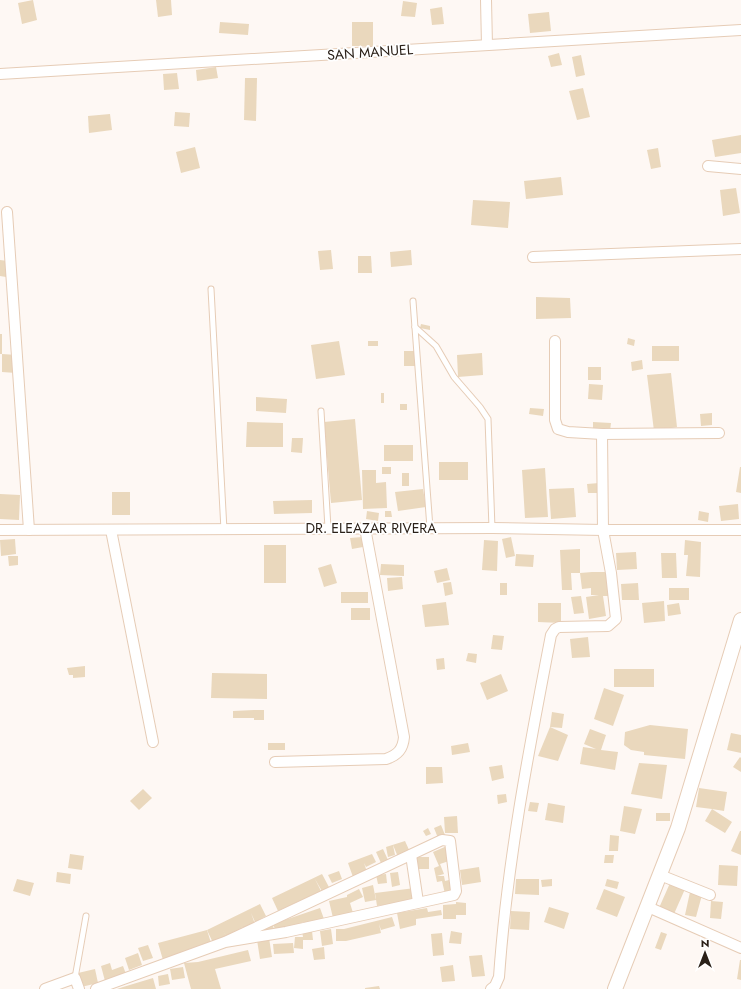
<svg xmlns="http://www.w3.org/2000/svg" width="741" height="989" font-family="Jost,sans-serif">
  <style>
    .building { fill: #ead8bd }
    .lines { fill: none; stroke-linecap: round; stroke-linejoin: round }
    .lane-casing { stroke: #e6ccb6; stroke-width: 7 }
    .street-casing { stroke: #e6ccb6; stroke-width: 12 }
    .secondary-casing { stroke: #e6ccb6; stroke-width: 16 }
    .lane { stroke: #fff; stroke-width: 5 }
    .street { stroke: #fff; stroke-width: 10 }
    .secondary { stroke: #fff; stroke-width: 14 }
    .labels { text-anchor: middle; dominant-baseline: central; stroke-width: 3.5; stroke-linejoin: round; paint-order: stroke }
    .street-label { font-size: 14px; fill: #2a2018; stroke: #fff }
  </style>
  <rect width="100%" height="100%" fill="#fef8f4"/>
  <g class="building">
    <polygon points="33,0 37,20 22,24 18,3"/>
    <polygon points="156,0 171,0 172,15 158,17"/>
    <polygon points="403,1 417,3 415,17 401,16"/>
    <polygon points="442,7 444,24 432,25 430,9"/>
    <polygon points="549,12 551,31 530,33 528,14"/>
    <polygon points="220,22 249,24 248,35 219,33"/>
    <rect x="352" y="22" width="21" height="24"/>
    <polygon points="559,53 562,65 551,67 548,56"/>
    <polygon points="581,55 585,75 576,77 572,57"/>
    <polygon points="216,67 218,78 197,81 196,70"/>
    <polygon points="177,73 179,89 164,90 163,74"/>
    <polygon points="245,78 257,78 256,121 244,120"/>
    <polygon points="583,88 590,117 577,120 569,91"/>
    <polygon points="175,112 190,113 189,127 174,126"/>
    <polygon points="110,114 112,130 89,133 88,116"/>
    <polygon points="741,135 741,153 715,157 712,140"/>
    <polygon points="195,147 200,168 181,173 176,152"/>
    <polygon points="658,148 661,167 651,169 647,150"/>
    <polygon points="561,177 563,195 526,199 524,181"/>
    <polygon points="736,188 740,213 723,216 720,190"/>
    <polygon points="473,200 510,202 508,228 471,225"/>
    <polygon points="331,250 333,269 320,270 318,251"/>
    <polygon points="411,250 412,265 391,267 390,252"/>
    <polygon points="358,256 371,256 372,273 358,273"/>
    <polygon points="0,260 8,261 6,277 0,276"/>
    <polygon points="536,297 570,298 571,318 536,319"/>
    <polygon points="421,324 430,326 430,330 420,328"/>
    <rect x="0" y="334" width="2" height="20"/>
    <polygon points="628,338 635,340 634,346 627,344"/>
    <polygon points="339,341 345,375 316,379 311,345"/>
    <rect x="368" y="341" width="10" height="5"/>
    <rect x="652" y="346" width="27" height="15"/>
    <rect x="404" y="351" width="12" height="15"/>
    <polygon points="482,353 483,375 458,377 457,355"/>
    <polygon points="2,354 17,355 16,373 2,372"/>
    <polygon points="642,360 643,369 632,371 631,362"/>
    <rect x="588" y="367" width="13" height="13"/>
    <polygon points="671,373 677,427 654,431 647,375"/>
    <polygon points="589,384 603,385 602,400 588,399"/>
    <rect x="381" y="393" width="3" height="10"/>
    <polygon points="256,397 287,399 286,413 256,411"/>
    <rect x="400" y="404" width="7" height="6"/>
    <polygon points="530,408 544,409 543,416 529,414"/>
    <polygon points="712,413 712,425 701,426 700,414"/>
    <polygon points="355,419 362,500 331,503 324,422"/>
    <polygon points="247,422 283,423 283,447 246,447"/>
    <polygon points="593,422 611,423 610,431 593,430"/>
    <polygon points="292,438 303,438 302,453 291,452"/>
    <rect x="384" y="445" width="29" height="16"/>
    <rect x="439" y="462" width="29" height="18"/>
    <rect x="382" y="467" width="9" height="7"/>
    <polygon points="740,467 741,467 741,493 736,492"/>
    <polygon points="545,468 548,517 525,518 522,470"/>
    <polygon points="362,470 376,470 376,483 386,482 387,508 363,509"/>
    <rect x="402" y="473" width="7" height="13"/>
    <polygon points="599,483 600,493 588,493 587,484"/>
    <polygon points="574,488 576,517 551,519 549,489"/>
    <polygon points="423,489 426,507 398,511 395,492"/>
    <rect x="112" y="492" width="18" height="23"/>
    <polygon points="0,494 20,495 19,520 0,519"/>
    <polygon points="312,500 312,513 274,514 273,501"/>
    <polygon points="738,504 739,519 721,521 719,506"/>
    <polygon points="367,511 379,513 378,521 366,519"/>
    <polygon points="385,511 391,511 392,517 385,517"/>
    <polygon points="699,511 709,513 708,522 698,520"/>
    <polygon points="362,537 363,547 352,549 350,538"/>
    <polygon points="511,537 515,556 506,558 502,539"/>
    <polygon points="15,539 16,554 1,556 0,540"/>
    <polygon points="484,540 498,541 497,571 482,570"/>
    <polygon points="685,540 701,542 700,577 686,576 688,555 684,555"/>
    <rect x="264" y="545" width="22" height="38"/>
    <polygon points="580,549 580,573 571,573 572,590 562,590 560,550"/>
    <polygon points="636,552 637,569 617,570 616,553"/>
    <polygon points="661,553 676,553 677,578 662,578"/>
    <polygon points="516,554 534,555 533,567 515,566"/>
    <polygon points="8,556 18,556 18,565 9,566"/>
    <polygon points="331,564 337,583 324,587 318,568"/>
    <polygon points="381,564 404,565 404,576 380,575"/>
    <polygon points="447,568 450,580 437,583 434,571"/>
    <polygon points="592,572 611,572 610,596 603,596 606,616 589,619 586,597 599,595 591,595 591,588 582,589 580,573"/>
    <polygon points="402,577 403,589 388,591 387,578"/>
    <polygon points="451,582 453,594 445,596 443,583"/>
    <rect x="500" y="583" width="7" height="12"/>
    <polygon points="638,583 639,600 622,600 621,584"/>
    <rect x="669" y="588" width="20" height="12"/>
    <rect x="341" y="592" width="27" height="11"/>
    <polygon points="581,596 584,613 574,614 571,597"/>
    <polygon points="664,601 665,621 644,623 642,603"/>
    <polygon points="446,602 449,625 425,627 422,605"/>
    <polygon points="538,603 561,603 561,623 538,622"/>
    <polygon points="679,603 681,614 668,616 667,605"/>
    <rect x="351" y="608" width="19" height="12"/>
    <polygon points="493,635 504,636 502,650 491,649"/>
    <polygon points="588,637 590,657 572,658 570,639"/>
    <polygon points="468,653 477,654 476,663 466,661"/>
    <polygon points="444,658 445,669 437,670 436,659"/>
    <polygon points="85,666 85,677 73,678 73,675 69,675 67,668"/>
    <rect x="614" y="669" width="40" height="18"/>
    <polygon points="212,673 267,674 267,699 211,698"/>
    <polygon points="501,674 508,691 487,700 480,683"/>
    <polygon points="604,688 624,695 613,726 594,719"/>
    <polygon points="254,710 264,710 264,720 254,720 254,718 233,718 233,711"/>
    <polygon points="552,712 564,714 562,728 550,727"/>
    <polygon points="650,725 688,729 685,759 644,755 644,752 631,750 624,745 625,732"/>
    <polygon points="550,727 568,735 558,761 538,756"/>
    <polygon points="590,729 606,735 601,750 618,752 615,770 580,764 583,747 596,749 584,744"/>
    <polygon points="731,733 741,735 741,753 727,750"/>
    <rect x="268" y="743" width="17" height="7"/>
    <polygon points="468,743 470,752 452,755 451,746"/>
    <polygon points="740,757 741,758 741,772 733,767"/>
    <polygon points="639,763 667,765 662,799 631,794"/>
    <polygon points="502,765 504,778 492,781 489,767"/>
    <polygon points="426,767 442,767 443,783 426,784"/>
    <polygon points="699,788 727,792 724,811 712,809 732,822 725,833 705,821 712,809 696,807"/>
    <polygon points="143,789 152,798 139,810 130,801"/>
    <polygon points="506,794 507,802 498,804 497,795"/>
    <polygon points="530,802 539,803 537,812 528,811"/>
    <polygon points="548,803 565,806 563,823 545,820"/>
    <polygon points="624,806 642,809 635,834 620,831"/>
    <rect x="656" y="813" width="14" height="8"/>
    <polygon points="457,816 458,833 445,833 444,817"/>
    <polygon points="441,825 445,835 438,838 434,828"/>
    <polygon points="428,828 431,834 426,836 423,831"/>
    <polygon points="740,831 741,831 741,855 731,851"/>
    <polygon points="610,835 619,836 618,851 609,851"/>
    <polygon points="405,841 410,852 398,857 393,845 395,855 388,857 386,847"/>
    <polygon points="447,846 452,860 440,864 444,874 437,876 444,876 445,881 453,879 455,891 445,894 442,881 437,882 434,868 439,866 433,852"/>
    <polygon points="383,849 388,860 381,863 376,852"/>
    <polygon points="70,854 84,856 82,870 68,868"/>
    <polygon points="372,854 376,862 366,867 364,863 367,872 353,877 348,863"/>
    <polygon points="605,855 614,855 613,863 604,863"/>
    <rect x="415" y="857" width="14" height="12"/>
    <polygon points="719,865 738,866 737,886 718,885"/>
    <polygon points="479,867 481,882 462,885 460,870"/>
    <polygon points="339,871 342,879 332,883 328,875"/>
    <polygon points="57,872 71,874 70,884 56,882"/>
    <polygon points="398,872 400,885 392,887 390,873"/>
    <polygon points="322,874 330,889 323,893 315,879 321,891 278,911 272,898"/>
    <polygon points="386,874 387,883 378,884 376,875"/>
    <polygon points="17,879 34,883 30,896 13,891"/>
    <polygon points="516,879 539,879 539,895 515,894"/>
    <polygon points="552,879 552,886 542,887 541,880"/>
    <polygon points="607,879 619,882 617,889 605,886"/>
    <polygon points="670,883 685,889 674,914 659,908"/>
    <polygon points="373,885 376,900 365,902 362,888"/>
    <polygon points="415,888 417,900 377,906 375,893"/>
    <polygon points="359,889 363,897 350,903 353,913 333,918 329,901 347,897 347,895"/>
    <polygon points="604,889 625,897 617,917 596,909"/>
    <polygon points="690,892 702,895 696,917 685,915"/>
    <polygon points="711,901 723,902 721,919 710,918"/>
    <polygon points="456,902 466,903 466,915 456,915 456,919 443,919 443,905 456,904 456,911"/>
    <polygon points="260,904 266,916 255,922 251,913 255,924 243,929 243,927 226,936 222,929 227,938 214,945 207,930"/>
    <polygon points="549,907 569,913 564,929 544,922"/>
    <polygon points="320,908 324,919 305,924 304,922 276,932 273,924"/>
    <polygon points="427,908 428,912 441,910 442,915 416,919 416,925 400,929 397,913"/>
    <polygon points="511,911 530,912 529,930 510,929"/>
    <polygon points="392,917 395,926 381,930 379,924 381,933 346,941 336,941 336,929 344,929"/>
    <polygon points="273,924 274,932 262,935 261,927"/>
    <polygon points="331,929 333,944 322,946 320,931"/>
    <polygon points="207,930 212,946 198,950 197,945 198,951 163,960 158,943"/>
    <polygon points="302,931 312,931 313,940 303,940 303,949 294,948 295,937 303,937"/>
    <polygon points="451,931 462,933 461,944 449,943"/>
    <polygon points="661,932 667,934 661,950 655,948"/>
    <polygon points="442,933 444,955 433,956 431,934"/>
    <polygon points="269,938 272,957 260,959 257,940"/>
    <polygon points="293,943 294,953 274,954 273,944"/>
    <polygon points="148,945 153,958 143,961 138,948"/>
    <polygon points="324,947 325,959 314,960 312,949"/>
    <polygon points="248,950 251,961 215,969 221,989 191,989 184,963 198,962"/>
    <polygon points="138,953 142,965 129,970 125,958"/>
    <polygon points="482,955 485,976 472,977 469,956"/>
    <polygon points="740,960 741,960 741,980 737,979"/>
    <polygon points="110,963 112,970 123,966 126,974 105,981 101,966"/>
    <polygon points="453,965 455,981 442,982 440,967"/>
    <polygon points="183,967 185,978 172,980 170,969"/>
    <polygon points="95,969 98,983 81,987 78,973"/>
    <polygon points="168,974 170,984 159,986 158,976"/>
    <polygon points="153,978 156,989 117,989 123,987"/>
    <polygon points="379,986 380,989 365,989 365,988"/>
  </g>
  <g class="lines">
    <g class="lane-casing">
      <g id="lane">
        <polyline points="211,289 224,530"/>
        <polyline points="413,301 430,528"/>
        <polyline points="415,327 436,346 454,377 480,407 488,419 492,528"/>
        <polyline points="321,411 328,528"/>
        <polyline points="75,978 86,916"/>
      </g>
    </g>
    <g class="street-casing">
      <g id="street">
        <polyline points="486,0 487,45"/>
        <polyline points="0,74 741,30"/>
        <polyline points="708,166 741,169"/>
        <polyline points="7,212 29,530"/>
        <polyline points="533,257 741,249"/>
        <polyline points="555,341 555,420 558,429 568,432 602,434 719,433"/>
        <polyline points="0,530 492,528 603,530 741,530"/>
        <polyline points="111,530 153,742"/>
        <path d="M275,762L386,759C398,755 403,749 404,737L365,528"/>
        <polyline points="411,855 418,902"/>
        <polyline points="660,875 710,895"/>
        <polyline points="648,907 741,948"/>
        <polyline points="45,989 75,978 79,989"/>
        <polyline points="96,989 225,942 442,840 450,841 456,891 454,895 286,932 225,942"/>
        <path d="M491,989L495,986L499,977C507,862 529,749 551,635L555,629L559,627L608,626L616,619L611,573L603,530L602,434"/>
      </g>
    </g>
    <g class="secondary-casing">
      <polyline id="secondary" points="615,989 678,828 741,620"/>
    </g>
    <use href="#lane" class="lane"/>
    <use href="#street" class="street"/>
    <use href="#secondary" class="secondary"/>
  </g>
  <g class="labels">
    <g class="street-label">
      <text transform="translate(370 52) rotate(-4)">SAN MANUEL</text>
      <text x="371" y="528">DR. ELEAZAR RIVERA</text>
    </g>
  </g>
  <g transform="translate(705 953)" stroke="#ffffff" stroke-width="3" paint-order="stroke">
  <path d="M0-3L7 15L0 10L-7 15Z" fill="#2a2018"/>
  <text y="-6" font-size="11" font-weight="bold" text-anchor="middle" fill="#2a2018">N</text>
  </g>
</svg>
